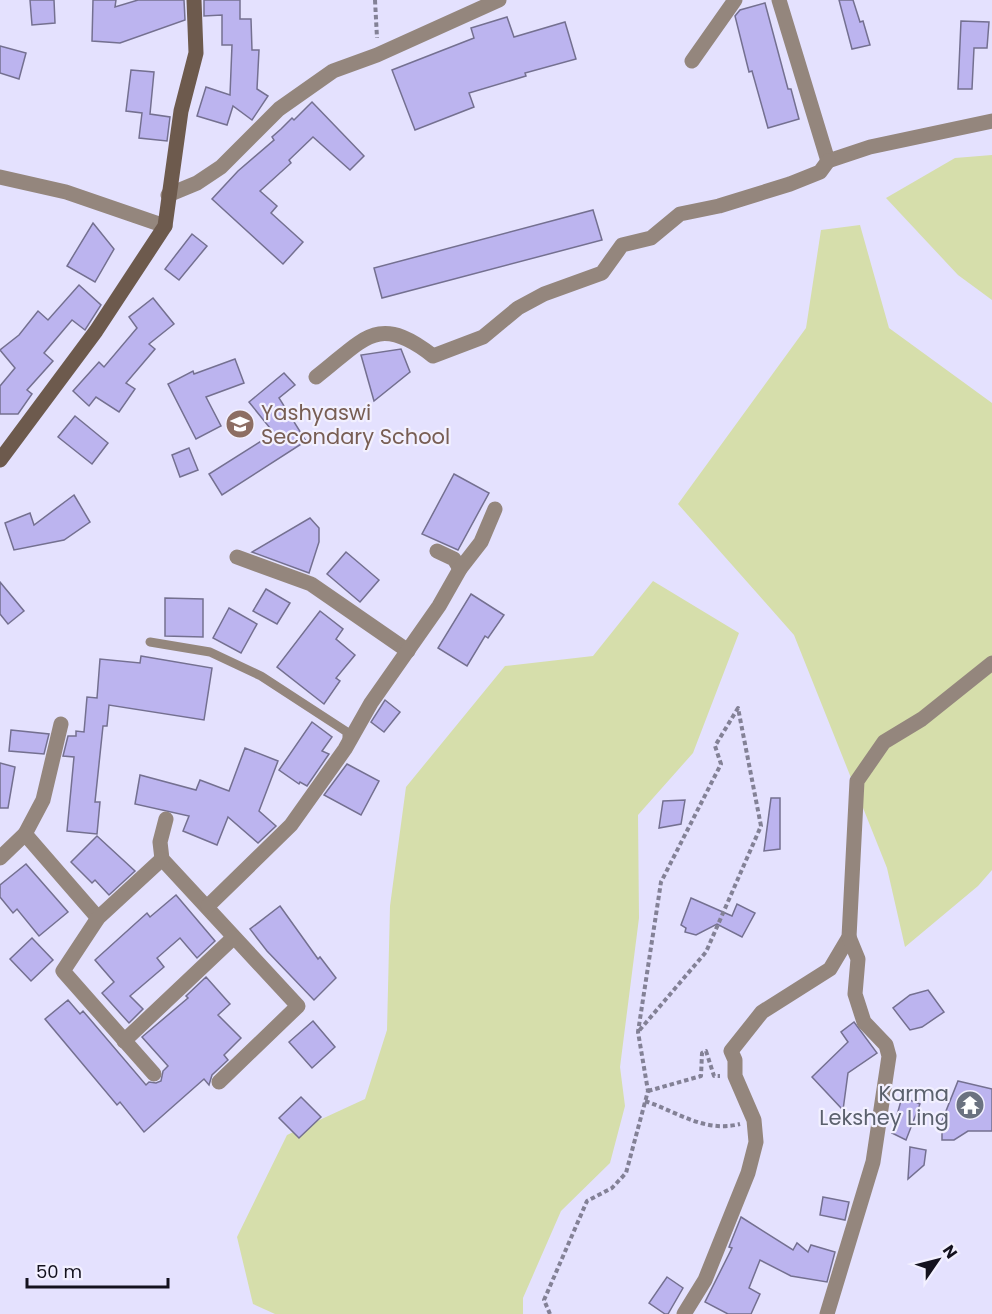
<svg xmlns="http://www.w3.org/2000/svg" width="992" height="1314" font-family="Poppins,sans-serif">
  <style>
    .green { fill: #d6deab }
    .building { fill: #bcb4ef; stroke: #747090; stroke-width: 1.5 }
    .lines { fill: none; stroke-linecap: round; stroke-linejoin: round }
    .path { stroke: #838196; stroke-width: 4; stroke-dasharray: 4.5 3; stroke-linecap: butt }
    .service { stroke: #94867d; stroke-width: 9 }
    .minor { stroke: #94867d; stroke-width: 15 }
    .secondary { stroke: #6d5a4d; stroke-width: 15 }
    .labels { text-anchor: middle; dominant-baseline: central; stroke-width: 4.5; stroke-linejoin: round; paint-order: stroke }
    .education-label { font-size: 21px; fill: #785e54; stroke: #f2f0ff; text-anchor: start }
    .worship-label { font-size: 21px; fill: #5b616d; stroke: #f2f0ff; text-anchor: end }
  </style>
  <rect width="100%" height="100%" fill="#e4e1fe"/>
  <g class="green">
    <polygon points="992,155 992,300 958,275 886,198 955,158"/>
    <polygon points="860,225 889,328 992,403 992,870 978,886 905,947 887,868 794,635 678,504 806,328 821,230"/>
    <polygon points="653,581 739,633 693,753 638,815 639,918 620,1067 625,1106 610,1163 561,1211 523,1298 523,1314 275,1314 253,1304 237,1237 287,1135 365,1099 387,1030 390,906 406,787 505,666 593,656"/>
  </g>
  <g class="building">
    <polygon points="30,0 54,0 55,23 32,25"/>
    <polygon points="93,0 116,0 115,7 138,0 184,0 185,20 120,43 92,41"/>
    <polygon points="204,0 240,0 240,19 251,19 252,50 259,50 257,89 268,96 252,120 233,106 227,125 197,116 206,87 230,95 232,45 222,45 222,15 204,16"/>
    <polygon points="839,0 853,0 860,22 863,21 870,45 852,49"/>
    <polygon points="765,3 788,89 791,89 799,119 768,128 752,71 749,72 735,16 740,10"/>
    <polygon points="507,17 514,37 565,22 576,59 525,73 526,76 469,93 474,107 415,130 392,70 474,38 471,28"/>
    <polygon points="961,21 989,22 987,48 974,48 972,89 958,89"/>
    <polygon points="0,46 26,53 19,79 0,73"/>
    <polygon points="131,70 154,72 150,114 170,117 167,141 139,138 142,113 126,111"/>
    <polygon points="312,102 364,156 350,170 313,137 289,160 291,163 260,191 277,206 271,213 303,242 283,264 212,199 238,171 274,140 272,137 281,129 292,118 294,120"/>
    <polygon points="593,210 602,240 382,298 374,268"/>
    <polygon points="93,223 114,249 95,282 67,266"/>
    <polygon points="192,234 207,246 179,280 165,269"/>
    <polygon points="79,285 101,305 85,330 72,320 44,353 53,361 27,390 32,394 18,414 0,414 0,386 15,368 0,350 19,335 38,311 48,320"/>
    <polygon points="153,298 174,324 149,344 155,349 126,383 135,389 119,412 96,397 89,406 73,391 99,362 104,367 137,328 129,317"/>
    <polygon points="401,349 410,372 374,401 361,355"/>
    <polygon points="235,359 244,383 206,397 221,426 196,439 168,384 193,371 194,374"/>
    <polygon points="284,373 295,385 279,398 306,441 222,495 209,474 274,433 249,402"/>
    <polygon points="75,416 108,443 92,464 58,437"/>
    <polygon points="189,448 198,470 180,477 172,455"/>
    <polygon points="454,474 489,493 458,550 422,534"/>
    <polygon points="74,495 90,522 64,540 14,550 5,523 30,513 34,525"/>
    <polygon points="310,518 319,528 319,542 309,573 252,552"/>
    <polygon points="346,552 379,580 360,602 327,574"/>
    <polygon points="0,582 24,611 8,624 0,614"/>
    <polygon points="266,589 290,603 277,624 253,611"/>
    <polygon points="471,594 504,615 488,638 485,636 467,666 438,648"/>
    <polygon points="165,598 203,599 203,637 165,636"/>
    <polygon points="229,608 257,624 241,653 213,638"/>
    <polygon points="320,611 343,629 336,639 355,655 336,678 340,681 324,704 277,667"/>
    <polygon points="141,656 212,668 204,720 109,705 107,726 103,726 95,802 100,802 97,834 67,831 74,757 63,756 68,736 76,736 76,731 84,732 87,697 97,698 100,659 140,663"/>
    <polygon points="385,700 400,712 384,732 371,722"/>
    <polygon points="312,722 332,737 322,751 329,754 307,786 300,782 299,784 279,770"/>
    <polygon points="11,730 49,734 44,754 9,751"/>
    <polygon points="245,748 278,761 259,811 276,826 258,843 228,817 217,845 183,831 189,816 135,804 140,775 196,790 200,780 229,791"/>
    <polygon points="0,763 15,767 8,808 0,808"/>
    <polygon points="347,764 379,781 361,815 324,795"/>
    <polygon points="771,798 780,798 780,849 764,851"/>
    <polygon points="685,800 681,824 659,828 663,801"/>
    <polygon points="97,836 135,871 109,895 95,880 92,883 71,862"/>
    <polygon points="26,864 68,912 39,936 17,909 13,913 0,897 0,885"/>
    <polygon points="176,895 215,941 197,958 180,938 157,958 164,967 130,996 143,1009 129,1023 102,993 114,982 95,960 147,913 150,917"/>
    <polygon points="691,898 732,916 737,904 755,913 742,937 717,924 696,935 685,932 686,928 681,925"/>
    <polygon points="280,906 318,959 320,957 336,978 314,1000 267,951 250,929"/>
    <polygon points="32,938 53,960 31,981 10,959"/>
    <polygon points="206,977 230,1004 218,1015 241,1038 224,1055 228,1060 212,1075 209,1085 204,1079 144,1132 120,1102 117,1105 45,1019 68,1000 80,1014 83,1011 146,1085 149,1082 156,1083 161,1081 163,1071 168,1066 142,1037 188,998 186,996"/>
    <polygon points="928,990 944,1012 922,1027 910,1030 893,1008 910,995"/>
    <polygon points="313,1021 335,1047 312,1068 289,1042"/>
    <polygon points="854,1022 877,1053 848,1073 843,1110 812,1077 848,1042 841,1032"/>
    <polygon points="958,1081 992,1089 992,1131 968,1131 954,1140 942,1140 942,1121"/>
    <polygon points="301,1097 321,1117 299,1138 279,1118"/>
    <polygon points="902,1097 920,1104 906,1140 892,1133"/>
    <polygon points="910,1147 926,1150 924,1165 908,1179"/>
    <polygon points="823,1197 849,1202 845,1220 820,1215"/>
    <polygon points="741,1217 793,1250 797,1243 808,1252 811,1245 835,1252 827,1282 791,1276 760,1260 749,1288 760,1294 751,1314 728,1314 705,1302 732,1248 729,1247"/>
    <polygon points="667,1277 683,1288 668,1314 665,1314 649,1303"/>
  </g>
  <g class="lines">
    <g class="path">
      <polyline points="375,0 377,38"/>
      <polyline points="648,1091 701,1076 702,1053 706,1051 714,1076 720,1076"/>
      <path d="M645,1101C678,1112 704,1133 740,1124"/>
      <polyline points="550,1314 544,1300 587,1201 612,1188 626,1173 648,1091 638,1032 661,882 721,764 715,746 738,708 761,826 706,952 638,1032"/>
    </g>
    <polyline class="service" points="150,642 210,652 261,676 347,732 347,742"/>
    <g class="minor">
      <polyline points="779,0 828,161 870,147 992,121"/>
      <polyline points="692,61 735,0"/>
      <polyline points="0,177 66,192 165,226"/>
      <polyline points="168,195 197,183 221,167 279,109 333,71 377,55 499,0"/>
      <path d="M316,377C364,340 377,312 433,356L483,337L518,308L544,294L602,273L622,245L651,238L680,214L719,206L790,184L820,172L828,161"/>
      <polyline points="437,551 454,559 460,569"/>
      <polyline points="237,557 311,584 408,651"/>
      <polyline points="166,819 160,842 162,859 298,1006 219,1082"/>
      <polyline points="25,834 43,800 61,724"/>
      <polyline points="0,858 25,834 98,918"/>
      <polyline points="208,906 291,825 345,749 371,703 439,606 460,569 481,542 495,509"/>
      <polyline points="124,1041 233,938"/>
      <polyline points="154,1074 63,971 98,918 162,859"/>
      <polyline points="684,1314 705,1280 748,1173 756,1142 754,1120 735,1076 735,1060 731,1051 762,1012 830,969 849,937 857,781 884,742 922,719 992,663"/>
      <polyline points="827,1314 873,1162 889,1056 886,1045 864,1022 855,994 858,959 849,937"/>
    </g>
    <polyline class="secondary" points="0,460 96,331 165,226 181,111 196,53 194,0"/>
  </g>
  <defs>
    <g id="school-disc" transform="scale(1.5)"><circle r="9.5" fill="#8d6e63" stroke="#f2f0ff"/><path d="M0-5L7-2L0 1L-7-2ZM-4 1L0 2.5L4 1V4Q0 6-4 4Z" fill="#fff"/></g>
    <g id="temple-disc" transform="scale(1.5)"><circle r="9.5" fill="#6b7280" stroke="#f2f0ff"/><path d="M0-6L5-2H3V0L6.5 2.5H4V6H1.5V3h-3V6H-4V2.5H-6.5L-3 0V-2H-5Z" fill="#fff"/></g>
  </defs>
  <g fill-rule="evenodd">
    <use href="#school-disc" x="240" y="424"/>
    <use href="#temple-disc" x="970" y="1105"/>
  </g>
  <g class="labels">
    <g class="education-label">
      <text x="261" y="412">Yashyaswi<tspan x="261" dy="24">Secondary School</tspan></text>
    </g>
    <g class="worship-label">
      <text x="949" y="1093">Karma<tspan x="949" dy="24">Lekshey Ling</tspan></text>
    </g>
  </g>
  <g transform="translate(938 1260) rotate(55)" stroke="#f2f0ff" stroke-width="4.5" paint-order="stroke">
  <path d="M0-4.5L10 22L0 15L-10 22Z" fill="#14121e"/>
  <text y="-9" font-size="16" font-weight="bold" text-anchor="middle" fill="#14121e">N</text>
  </g>
  <path d="M27 1278v9h141v-9" fill="none" stroke="#14121e" stroke-width="3"/>
  <text x="36" y="1278" font-size="18" fill="#14121e" stroke="#f2f0ff" stroke-width="4.5" paint-order="stroke">50 m</text>
</svg>
